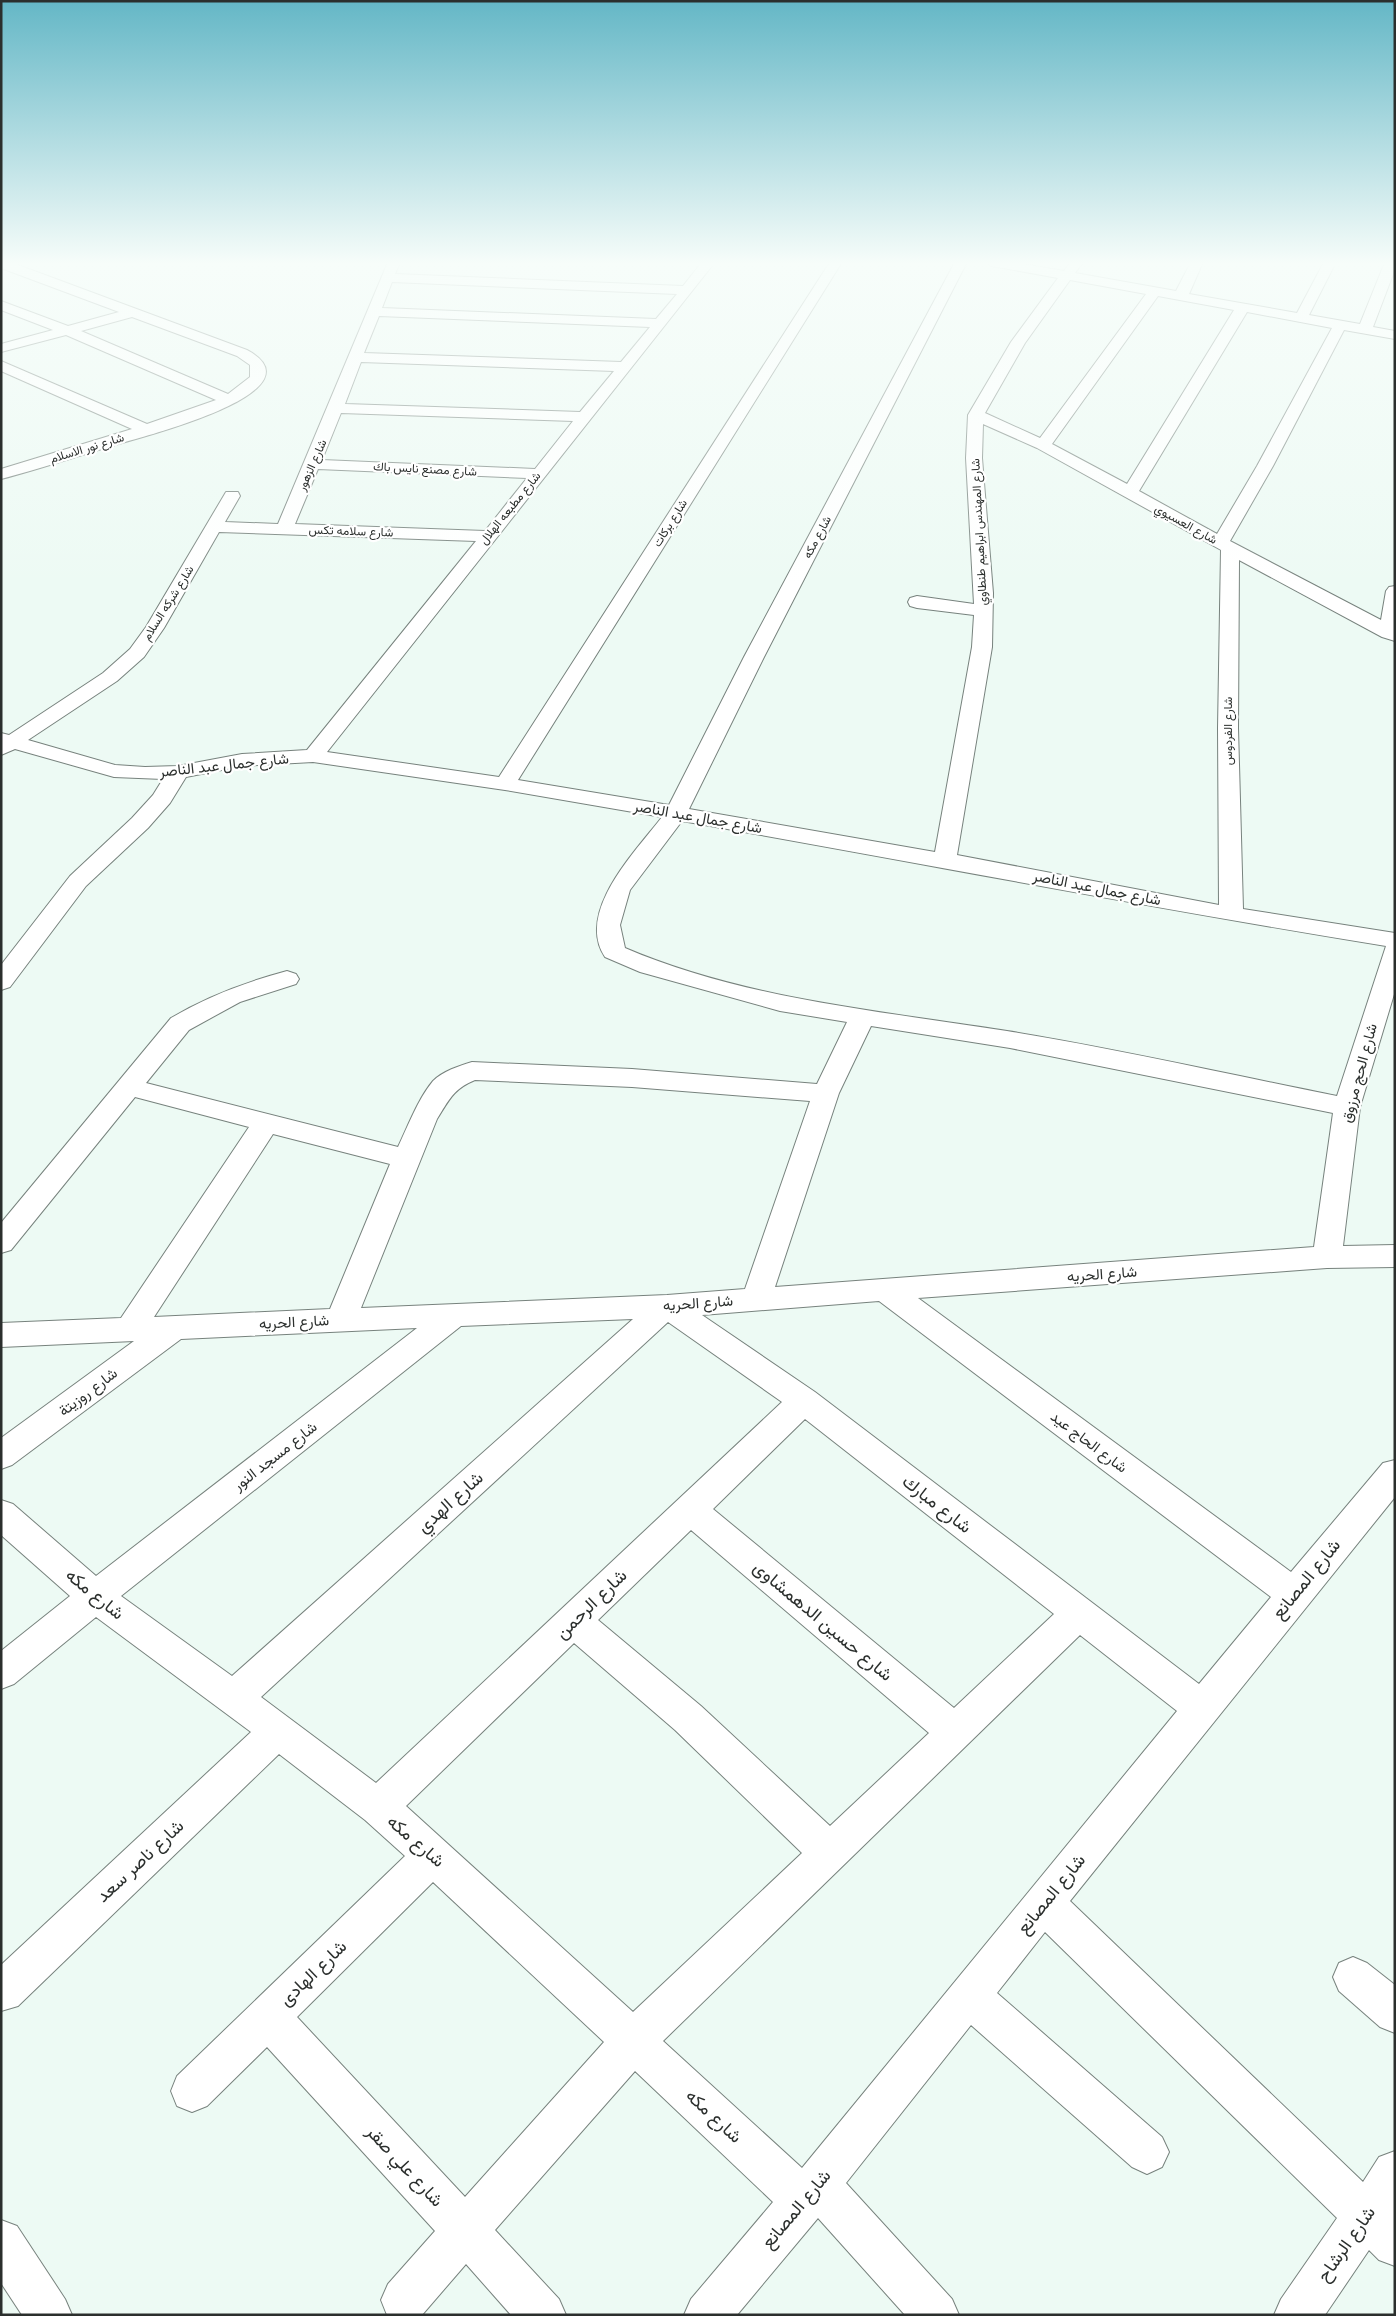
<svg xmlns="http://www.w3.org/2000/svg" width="1396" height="2316" font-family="'Nunito Sans',Vazirmatn,sans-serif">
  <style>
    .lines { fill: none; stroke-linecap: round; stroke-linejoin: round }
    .street-casing { stroke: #77827d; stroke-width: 2 }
    .street { fill: #fff; fill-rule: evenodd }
    .labels { text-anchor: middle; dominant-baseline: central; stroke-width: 4.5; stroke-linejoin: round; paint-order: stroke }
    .far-street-label { font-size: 12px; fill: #2b2f2d; stroke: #fff }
    .street-label { font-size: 15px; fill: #2b2f2d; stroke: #fff }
    .near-street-label { font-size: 18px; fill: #2b2f2d; stroke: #fff }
  </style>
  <rect width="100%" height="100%" fill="#edfaf4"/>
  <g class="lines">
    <g class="street-casing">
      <g id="street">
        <path d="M1,262H10L247,350C325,392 138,438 115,445C77,456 40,469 1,479V469L132,429L1,371V361L147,424L216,400L66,335L1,352V344L53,330L1,310V301L68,326L119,312L1,268ZM132,317L237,356L250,365V377L228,394L81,331Z"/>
        <path d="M388,262H400L395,274L683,286L702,262H715L327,752L499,777L830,262H842L518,780L669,805L744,657L955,262H967L764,657L689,809L935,852L972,647L974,615L917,608L910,606L908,602L910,598L917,596L974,604L966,458L968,415L1011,342L1058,278L992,266L986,262H1012L1064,271L1071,262H1083L1075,273L1176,291L1191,262H1203L1189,294L1297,313L1324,262H1336L1309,315L1360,324L1385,262H1395V269L1373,327L1395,331V339L1344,330L1273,466L1230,541L1381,620L1386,591L1389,587L1395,586V641L1382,637L1239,560L1238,728L1243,909L1395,933V991L1360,1107L1343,1246L1395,1245V1267L1327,1268L918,1298L1291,1572L1383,1463L1395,1460V1497L1070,1901L1363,2182L1379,2157L1395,2151V2266L1379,2260L1369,2250L1325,2315H1274L1281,2299L1337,2218L1045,1932L997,1993L1162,2137L1169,2152L1162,2167L1147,2174L1132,2167L971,2025L846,2183L952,2299L959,2315H905L818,2218L737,2315H684L691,2299L773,2202L635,2071L495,2230L559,2299L566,2315H511L466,2264L422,2315H387L381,2300L388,2284L435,2231L267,2047L207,2106L192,2112L177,2106L171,2091L177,2076L405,1856L365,1820L279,1754L18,2006L1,2011V1965L251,1732L96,1617L14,1684L1,1689V1651L70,1596L1,1535V1500L13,1504L96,1576L417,1328L181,1339L12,1465L1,1469V1438L134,1341L1,1347V1323L121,1318L249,1127L135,1097L11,1250L1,1253V1223L171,1018C208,996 246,982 287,971L296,974L299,979L296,984L240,1002L189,1030L146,1083L398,1147C408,1126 418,1099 433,1081C443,1071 459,1066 472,1062L632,1069L817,1084L847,1022L780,1011L640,972L605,957C575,912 636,851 662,817L505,790L313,762L242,766L186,777L170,803L148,828L86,886L10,987L1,990V965L70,876L132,818L153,795L163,779L114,777L15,749L1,755V733L9,735L103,673L130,649L146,627L226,492H238L240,496L225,522L278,524ZM1070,280L1146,294L1040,438L985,413L1025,343ZM392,282L677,294L656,319L382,308ZM1158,296L1234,310L1127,484L1052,444ZM1247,312L1332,328L1257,466L1217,534L1139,491ZM379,316L650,327L621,362L364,353ZM361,362L614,371L580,412L345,404ZM341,413L573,421L535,469L322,460ZM983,424L1037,448L1221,550L1218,728L1219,905L957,855L992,647L993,593L982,458ZM318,469L527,478L485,531L295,524ZM219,532L476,541L307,750L242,754L178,766L145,767L115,765L28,740L117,681L144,657L164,628ZM682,821C916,862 1150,908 1386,946L1337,1096C1227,1074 1118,1049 1007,1031C880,1011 744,999 625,948L620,925L630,890ZM871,1026L1010,1048L1333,1113L1314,1247L775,1287L839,1093ZM475,1080L632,1087L810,1101L745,1289L667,1295L361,1308L437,1119C449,1100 453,1089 475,1080ZM273,1134L390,1164L330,1309L154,1317ZM879,1301L1271,1597L1199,1684L815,1392L702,1315ZM633,1319L232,1676L121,1596L461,1326ZM668,1322L782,1402L376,1783L261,1697ZM805,1419L1054,1614L954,1708L713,1509ZM691,1530L929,1733L830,1826L701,1706L598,1620ZM1080,1635L1177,1711L802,2168L663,2041ZM574,1643L675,1730L802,1853L633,2012L406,1806ZM433,1882L604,2042L465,2197L297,2017Z"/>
        <polygon points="1353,1957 1367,1963 1395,1985 1395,2033 1380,2027 1339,1991 1333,1977 1339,1963"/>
        <polygon points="1,2220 17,2226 65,2299 72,2315 22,2315 1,2283"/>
      </g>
    </g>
    <use href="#street" class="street"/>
  </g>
  <linearGradient id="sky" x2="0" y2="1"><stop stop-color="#64b7c6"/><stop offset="0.45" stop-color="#f7fdfa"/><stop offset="1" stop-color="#f7fdfa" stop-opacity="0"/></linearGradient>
  <rect width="1396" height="586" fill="url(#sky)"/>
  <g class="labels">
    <g class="far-street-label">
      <text transform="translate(87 448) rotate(-17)">شارع نور الاسلام</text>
      <text transform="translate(312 465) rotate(-66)">شارع الزهور</text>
      <text transform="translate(425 469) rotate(3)">شارع مصنع نايس باك</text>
      <text transform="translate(510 508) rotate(-51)">شارع مطبعه الهلال</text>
      <text transform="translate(670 523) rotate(-58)">شارع بركات</text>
      <text transform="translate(1186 524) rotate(29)">شارع العسيوي</text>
      <text transform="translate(351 531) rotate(2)">شارع سلامه تكس</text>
      <text transform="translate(979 532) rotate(-93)">شارع المهندس ابراهيم طنطاوي</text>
      <text transform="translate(817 537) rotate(-62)">شارع مكه</text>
      <text transform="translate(168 603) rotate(-58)">شارع شركه السلام</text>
      <text transform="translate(1228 731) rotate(-90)">شارع الفردوس</text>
    </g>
    <g class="street-label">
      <text transform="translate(224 765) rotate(-6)">شارع جمال عبد الناصر</text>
      <text transform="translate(698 817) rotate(10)">شارع جمال عبد الناصر</text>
      <text transform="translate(1097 888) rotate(11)">شارع جمال عبد الناصر</text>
      <text transform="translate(1359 1073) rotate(-75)">شارع الحج مرزوق</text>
      <text transform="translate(1102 1274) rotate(-4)">شارع الحريه</text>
      <text transform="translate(698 1303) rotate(-4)">شارع الحريه</text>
      <text transform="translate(294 1322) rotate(-3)">شارع الحريه</text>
      <text transform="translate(88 1392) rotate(-37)">شارع روزيتة</text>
      <text transform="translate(1089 1442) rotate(37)">شارع الحاج عيد</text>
      <text transform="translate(275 1456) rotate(-38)">شارع مسجد النور</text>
    </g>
    <g class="near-street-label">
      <text transform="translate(450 1502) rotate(-42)">شارع الهدي</text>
      <text transform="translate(937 1504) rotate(38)">شارع مبارك</text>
      <text transform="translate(1306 1579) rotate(-51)">شارع المصانع</text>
      <text transform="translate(95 1594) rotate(39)">شارع مكه</text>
      <text transform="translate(591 1604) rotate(-44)">شارع الرحمن</text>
      <text transform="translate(823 1621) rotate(40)">شارع حسين الدهمشاوى</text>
      <text transform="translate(416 1841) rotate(41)">شارع مكه</text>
      <text transform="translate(140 1861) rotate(-43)">شارع ناصر سعد</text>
      <text transform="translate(1051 1894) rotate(-51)">شارع المصانع</text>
      <text transform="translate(313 1973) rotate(-44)">شارع الهادى</text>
      <text transform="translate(714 2116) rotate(43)">شارع مكه</text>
      <text transform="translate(405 2166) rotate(47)">شارع علي صقر</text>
      <text transform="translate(796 2209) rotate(-50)">شارع المصانع</text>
      <text transform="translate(1346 2244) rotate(-55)">شارع الرشاح</text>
    </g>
  </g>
  <rect width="1396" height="2316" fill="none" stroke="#2b2f2d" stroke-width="5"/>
</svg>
